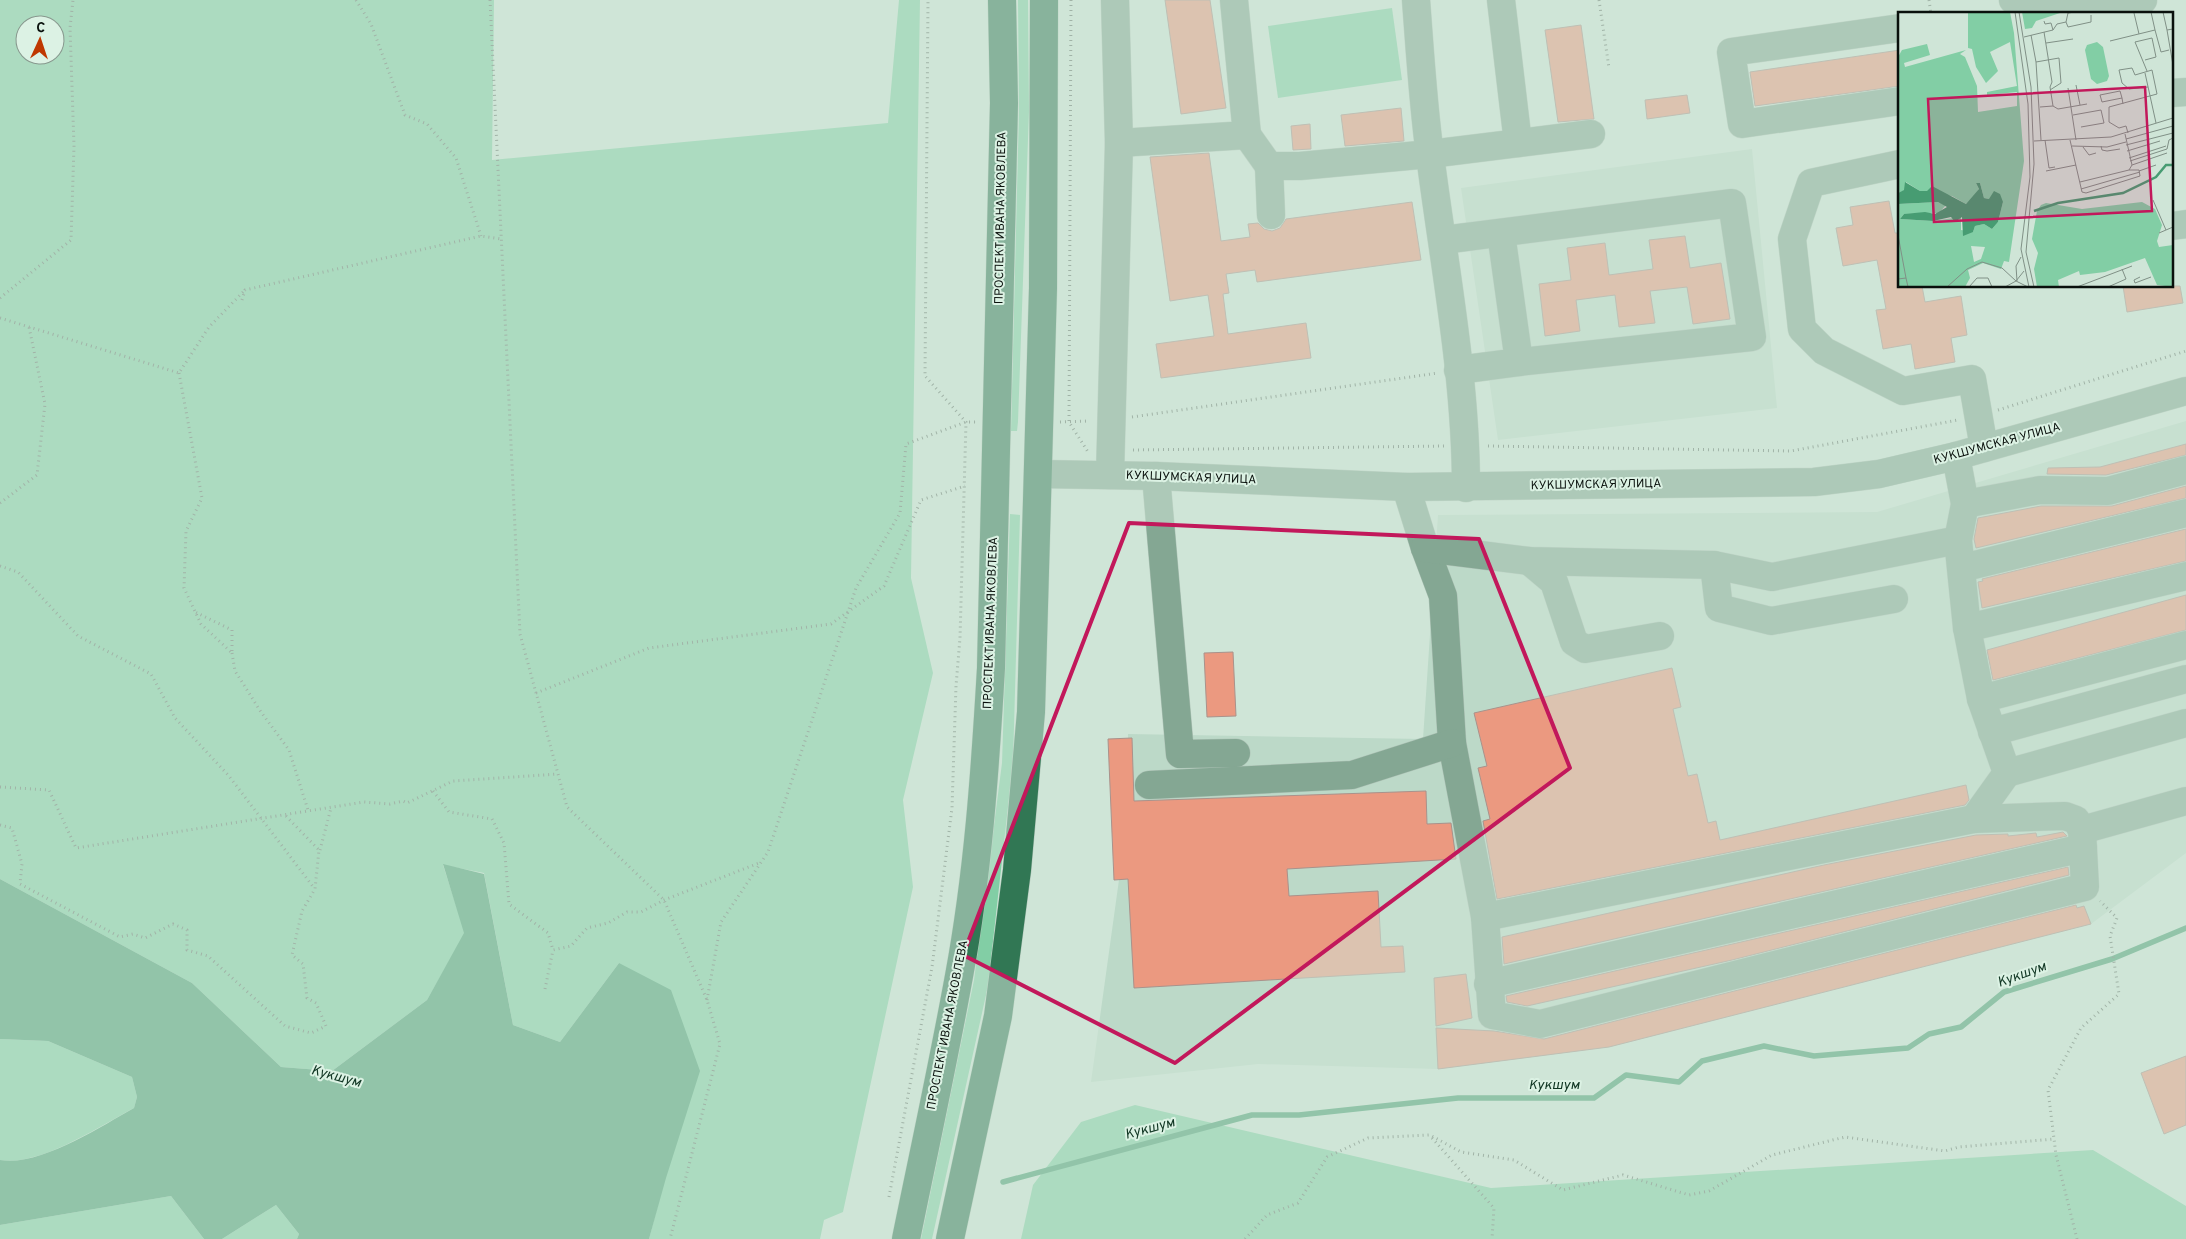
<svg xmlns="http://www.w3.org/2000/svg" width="2186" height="1239" font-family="Overpass,sans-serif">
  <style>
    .built { fill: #bcd9c8 }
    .green { fill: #82cea5; fill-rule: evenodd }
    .water { fill: #479c72 }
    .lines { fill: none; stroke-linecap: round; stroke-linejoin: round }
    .stream { stroke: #479c72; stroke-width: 5.5 }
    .building { fill: #eb9980; stroke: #a9928b }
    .minor-casing { stroke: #afc3b7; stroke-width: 29 }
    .major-casing { stroke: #afc3b7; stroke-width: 29 }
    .path { stroke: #69776e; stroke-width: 3; stroke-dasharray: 1 4; stroke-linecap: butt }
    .minor { stroke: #84a793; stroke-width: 28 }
    .major { stroke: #317754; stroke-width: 28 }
    .marked { fill: none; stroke: #c2185b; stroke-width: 4; stroke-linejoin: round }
    .labels { text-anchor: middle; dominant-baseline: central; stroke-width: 4; stroke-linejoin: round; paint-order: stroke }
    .street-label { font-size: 12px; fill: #09100c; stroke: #dcf2e4 }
    .water-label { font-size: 14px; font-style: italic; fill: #113724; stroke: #dcf2e4 }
    .inset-river { fill: none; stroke: #479c72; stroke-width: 2.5 }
    .inset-road { fill: none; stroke: #809086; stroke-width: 1 }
    .view { fill: #c2185b; fill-opacity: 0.15; stroke: #c2185b; stroke-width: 2.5 }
    .inset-edge { fill: none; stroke: #09100c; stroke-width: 2.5 }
  </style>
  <rect width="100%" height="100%" fill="#cfe5d7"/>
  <g class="built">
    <polygon points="1752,149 1777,408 1498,440 1461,188"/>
    <polygon points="2186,421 2186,853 2091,924 1609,1047 1438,1069 1258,1064 1091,1082 1127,822 1128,734 1423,739 1438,515 1877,512"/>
  </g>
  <g class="green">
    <path d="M0,0H494L492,160L888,123L899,0H920L911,578L933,673L903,800L913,887L843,1212L824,1220L820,1239H649L665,1178L619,963L560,1042L513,1025L484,873L443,865L465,933L427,1000L332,1071L281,1067L192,983L0,879ZM25,25H55V55H25Z"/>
    <polygon points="1018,0 1028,0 1029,111 1018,422 1017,431 1011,431 1019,110"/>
    <polygon points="1392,8 1402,80 1278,98 1268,26"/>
    <polygon points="1010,514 1020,515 1013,762 988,986 932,1239 921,1239 974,980 1002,763"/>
    <path d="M0,1039L48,1041L132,1077L137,1097L134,1108C100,1126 39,1167 0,1160Z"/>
    <polygon points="1135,1105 1491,1188 2093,1150 2186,1206 2186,1239 1021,1239 1033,1185 1081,1122"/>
    <polygon points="171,1196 204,1239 0,1239 0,1225"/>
    <polygon points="276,1205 299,1234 297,1239 222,1239"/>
  </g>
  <path class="water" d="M443,864L484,874L513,1025L560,1042L619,963L671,990L700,1071L666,1178L649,1239H297L299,1234L276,1205L222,1239H204L171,1196L0,1225V1160C39,1167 100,1127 134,1108L137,1097L132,1077L48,1041L0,1039V879L192,983L281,1067L332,1071L427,1000L464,933Z"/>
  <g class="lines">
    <polyline class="stream" points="1003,1182 1252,1115 1299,1115 1458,1098 1594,1098 1626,1075 1679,1082 1702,1061 1764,1046 1814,1056 1908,1048 1929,1034 1961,1027 2004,992 2112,959 2186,928"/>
  </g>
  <g class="building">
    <polygon points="1165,0 1210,0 1226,108 1181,114"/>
    <polygon points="1581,25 1594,119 1558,122 1545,30"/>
    <polygon points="1900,50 1900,86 1755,106 1750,72"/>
    <polygon points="1687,95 1690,113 1647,119 1645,100"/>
    <polygon points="1401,108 1404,141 1345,146 1341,115"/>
    <polygon points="1310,124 1311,149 1293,150 1291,126"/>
    <polygon points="1209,153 1221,241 1250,237 1248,224 1258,223 1264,229 1272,231 1280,228 1286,219 1412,202 1421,260 1257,282 1255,270 1226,274 1229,293 1223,294 1228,334 1306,323 1311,358 1161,378 1156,344 1214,336 1208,295 1170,301 1150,157"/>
    <polygon points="1889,201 1895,233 1900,233 1900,286 1922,286 1925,302 1961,296 1967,335 1951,338 1955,362 1915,369 1911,344 1883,349 1876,310 1886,309 1877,260 1843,266 1836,228 1853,225 1850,207"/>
    <polygon points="1685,236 1690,268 1721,263 1730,319 1693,324 1687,287 1650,291 1655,323 1619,327 1615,295 1576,300 1580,331 1545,336 1539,284 1571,280 1567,248 1605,243 1609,275 1653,269 1649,240"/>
    <polygon points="2123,286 2180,286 2183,303 2127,312"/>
    <polygon points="2186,444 2186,455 2106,475 2047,474 2048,468 2100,467"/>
    <polygon points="2186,486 2186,498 1976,548 1974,539 1978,518 2041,506 2112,506"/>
    <polygon points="2186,529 2186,561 1982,608 1978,582 1983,581 1982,579"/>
    <polygon points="2186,595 2186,630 1993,680 1987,650"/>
    <polygon points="1233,652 1236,716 1207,717 1204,653"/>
    <polygon points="1672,668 1681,707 1673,709 1688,776 1697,774 1708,823 1716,821 1720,840 1966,785 1969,800 1965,805 1497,899 1483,821 1490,819 1478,768 1487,766 1474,713"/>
    <polygon points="1132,738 1134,801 1426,791 1427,824 1451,823 1456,859 1287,869 1289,896 1378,891 1381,947 1403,946 1405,972 1134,988 1128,879 1114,880 1108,739"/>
    <polygon points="2063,832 2067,836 1504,964 1502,937 1824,865 1976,835 2008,834 2008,836 2036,833 2037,837"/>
    <polygon points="2068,867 2069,875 1732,960 1527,1006 1507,1002 1506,996"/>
    <polygon points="2076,905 2077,908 2084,906 2091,924 1609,1047 1438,1069 1436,1028 1494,1031 1544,1039"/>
    <polygon points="1466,974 1472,1018 1436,1026 1434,978"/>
    <polygon points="2186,1056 2186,1125 2164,1134 2141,1073"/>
  </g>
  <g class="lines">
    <g class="minor-casing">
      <g id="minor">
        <path d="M1416,0C1420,52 1423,104 1430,155C1444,265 1466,376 1466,488"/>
        <polyline points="1501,0 1518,143"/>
        <polyline points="2013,0 2021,6 2034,8 2143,0"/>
        <polyline points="1900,28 1731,52 1742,124 1900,101"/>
        <polyline points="2172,93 2186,92"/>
        <polyline points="1247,135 1269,166 1300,166 1430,154 1591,134"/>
        <polyline points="1119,143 1247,135 1234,0"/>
        <polyline points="1900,164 1811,183 1792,239 1802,329 1824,351 1903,391 1972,379 1984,448"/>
        <polyline points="1269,166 1271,215"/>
        <polyline points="2172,226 2186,224"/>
        <polyline points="1443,240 1732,203 1752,337 1519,362"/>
        <polyline points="1458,370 1519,362 1501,233"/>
        <polyline points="1039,474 1156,476 1406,487 1814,482 1879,474 1956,456 2186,391"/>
        <polyline points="1110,475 1119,143 1115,0"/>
        <polyline points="1156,476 1180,754 1236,753"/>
        <polyline points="1406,487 1425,548 1443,596 1452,743 1485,917 1492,1015 1540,1024 2085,887 2082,830 2076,820 2065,816 1974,819 2007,773 1981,699 1967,628 1958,540 1965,504 1956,456"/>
        <polyline points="1965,504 2040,490 2108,491 2186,470"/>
        <polyline points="1425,548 1529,561 1714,565 1772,577 1958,540"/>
        <polyline points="1529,561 1554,582 1574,642 1585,649 1660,636"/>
        <polyline points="1714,565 1719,608 1771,621 1894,599"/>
        <polyline points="1962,568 2186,513"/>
        <polyline points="1967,628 2186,576"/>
        <polyline points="1981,699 2186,645"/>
        <polyline points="1992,732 2186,679"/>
        <polyline points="2007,773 2186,723"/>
        <polyline points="1149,785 1352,775 1452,743"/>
        <polyline points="2082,830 2186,801"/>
        <polyline points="1485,917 1974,819"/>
        <polyline points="1488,984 2083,848"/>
      </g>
    </g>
    <g class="major-casing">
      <g id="major">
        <path d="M906,1239C924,1151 943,1064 959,976C978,874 985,771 991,668L1004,103L1002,0"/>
        <polyline points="950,1239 998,1016 1017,870 1031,712 1043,288 1044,0"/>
      </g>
    </g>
    <g class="path">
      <polyline points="356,0 371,24 405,115 427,124 456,158 481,236"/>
      <polyline points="490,0 520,634 567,807 664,900 707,1000 720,1044 670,1239"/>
      <polyline points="1071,0 1069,422 1088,452"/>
      <polyline points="1599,0 1609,68"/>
      <polyline points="1929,0 1931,14"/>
      <polyline points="0,298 71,240 74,146 70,28 73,0"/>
      <polyline points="242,300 245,290 481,236 501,239"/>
      <polyline points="0,318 179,373 209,327 245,290"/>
      <polyline points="179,373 202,498 186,531 184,588 201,624 232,653 232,630 195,612"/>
      <polyline points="1998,410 2186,351"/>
      <polyline points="1132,417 1438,373"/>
      <polyline points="1060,422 1089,421"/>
      <polyline points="1488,446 1791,451 1958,420"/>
      <polyline points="1133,450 1444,446"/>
      <polyline points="0,503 37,475 45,404 29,327"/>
      <polyline points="0,566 18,572 78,636 151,674 175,718 229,776 314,888"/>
      <polyline points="232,653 235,671 261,712 289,750 308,810"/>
      <polyline points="536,693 649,648 831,624 884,586 921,500 965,486"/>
      <polyline points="0,787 49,790 76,848 364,802 390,804 403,801 407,803 453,781 558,774"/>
      <polyline points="433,791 449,812 492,819 504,843 509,904 548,933 553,950 571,946 587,928 608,923 627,912 641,912 664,900 759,863"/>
      <polyline points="0,825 12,828 22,864 20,884 120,937 133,934 145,938 173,924 187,930 187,950 208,956 285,1026 311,1033 326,1026 316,1003 307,998 303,964 292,955 302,911 315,889 319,850 284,814"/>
      <polyline points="320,850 331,808"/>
      <polyline points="545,989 553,950"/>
      <polyline points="707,1000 721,922 768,852 856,588 900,513 906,444 966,422 976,422"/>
      <polyline points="1432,1138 1494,1208 1492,1239"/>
      <polyline points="889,1197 932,967 952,808 956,686 960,638 966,422 925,376 928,0"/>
      <polyline points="1245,1239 1267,1215 1298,1203 1327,1157 1368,1138 1430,1135 1461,1152 1514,1160 1563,1190 1623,1175 1689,1195 1709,1191 1772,1155 1845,1137 1945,1151 1959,1147 2054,1139"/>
      <polyline points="2077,1239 2056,1155 2048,1090 2081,1028 2119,994 2110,936 2117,918 2100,901"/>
    </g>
    <use href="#minor" class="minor"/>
    <use href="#major" class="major"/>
  </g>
  <path d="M0 0H2186V1239H0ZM1129,523L1479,539L1570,768L1175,1063L963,955Z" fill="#cfe5d7" fill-opacity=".55" fill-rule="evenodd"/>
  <path class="marked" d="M1129,523L1479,539L1570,768L1175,1063L963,955Z"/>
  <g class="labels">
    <g class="street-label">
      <text transform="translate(1001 218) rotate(-89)">ПРОСПЕКТ ИВАНА ЯКОВЛЕВА</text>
      <text transform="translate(1997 444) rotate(-15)">КУКШУМСКАЯ УЛИЦА</text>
      <text transform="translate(1191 478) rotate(2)">КУКШУМСКАЯ УЛИЦА</text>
      <text transform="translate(1596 485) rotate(-1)">КУКШУМСКАЯ УЛИЦА</text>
      <text transform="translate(991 623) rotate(-88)">ПРОСПЕКТ ИВАНА ЯКОВЛЕВА</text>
      <text transform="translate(948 1025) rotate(-79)">ПРОСПЕКТ ИВАНА ЯКОВЛЕВА</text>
    </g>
    <g class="water-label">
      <text transform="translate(2022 975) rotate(-20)">Кукшум</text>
      <text transform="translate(336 1077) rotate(15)">Кукшум</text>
      <text x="1554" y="1085">Кукшум</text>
      <text transform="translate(1150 1129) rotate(-15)">Кукшум</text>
    </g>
  </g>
  <g transform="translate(1898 12)">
    <rect width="275" height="275" fill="#cfe5d7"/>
    <path d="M70,0H112L116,21L126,149L111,250L106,249L103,257L85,251L70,258L72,266L67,275H0V192L40,190L48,193L41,201L6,202L2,207L35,209L63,205V218L75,220L77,214L86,212L94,217L100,210L105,190L86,186L82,171H78L81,177L77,184L68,192L54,184L22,179L8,170L7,178L0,181V45L4,38L29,32L32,43L6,51L7,55L68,38L62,42L67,45L79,74L80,100L119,94V80L89,83V80L119,74L112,30L92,40L100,59L88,71L78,55L74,37L70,36ZM73,234L87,235L83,247L76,250ZM124,0H165L138,9L134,16L127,17ZM199,30L205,35L211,64L209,69L199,72L193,67L187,38L189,33ZM244,190L257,197L264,213L259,229L261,235L275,233V275L259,273L247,246L207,260L182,263L181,259L160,268L161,275H139L136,257L140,241L134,227L139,199L143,193L148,191L184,197Z" fill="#82cea5" fill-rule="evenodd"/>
    <path d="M7,170L22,179H29L34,174L68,192L81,177L78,171H82L86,186L91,187L96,179L102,182L105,190L100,210L94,217L86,212L77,214L75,220L65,224L64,205L57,210L53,205L35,209L2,207L6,202L27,200L37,202L49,195L40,190L0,192V181L6,178Z" fill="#479c72"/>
    <path class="inset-river" d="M136,199L160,191L225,181L258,165L268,153H275"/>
    <path class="inset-road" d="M117,0L130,92L132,165L123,237L131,275M121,0L133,75L136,152L128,240L136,275M265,0L269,18M236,1L241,22M168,10L170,15L193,10V3M275,17L269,18L275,53M155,18L159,12L168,10L170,1L177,0M257,18L263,40L271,38M133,23L138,50L143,128M126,25L155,18L153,11L147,12L146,9M212,29L257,18L253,0M148,31L175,27M247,48L258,45L254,26L237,30L249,59M138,50L161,46L163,71L152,78M247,61L258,111M178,73L182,93M170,76L178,128M224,86L204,90L202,83L222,79L224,86L225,92M155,94L160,97L189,92M142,95L155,94L152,75L154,70L146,20M175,103L203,98L206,111L183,115M230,121L228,114L221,116L211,110V95L259,82L254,58L237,63L234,56L221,58L224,71L231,77L250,75M228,127L275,114M147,128L151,156L157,155M172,128L184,180L188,181L242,164L241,158H231L234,153L227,122M136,129L213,125L275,106M228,133L275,121M174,134L209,135L228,130M203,134L204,138L209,139L222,137M185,135L191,143L198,141M229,139L262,129M231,146L268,134M232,149L269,137L271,128L275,126M234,153L269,141M148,159L178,153M241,159L258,153M182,170L231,158M183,177L242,160M255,188L268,218M261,221L275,215M0,223L8,266M126,259L118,269L130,275M242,265L236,268L237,271L253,265M0,267L8,266L10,275M119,269L118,254L123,245M49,275L69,257L84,250L104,256L118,269L107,275M71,275L79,266H90L94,275M179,275L234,254M210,275L228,267L224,257"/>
    <path class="view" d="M247,75L254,199L36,210L30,87Z"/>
    <rect width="275" height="275" class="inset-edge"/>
  </g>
  <g transform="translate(40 40) rotate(3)"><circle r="24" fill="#dcf2e4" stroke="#88988e"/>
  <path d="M0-4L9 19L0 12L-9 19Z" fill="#bf3800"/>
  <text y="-8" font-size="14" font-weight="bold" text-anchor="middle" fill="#09100c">С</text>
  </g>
</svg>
